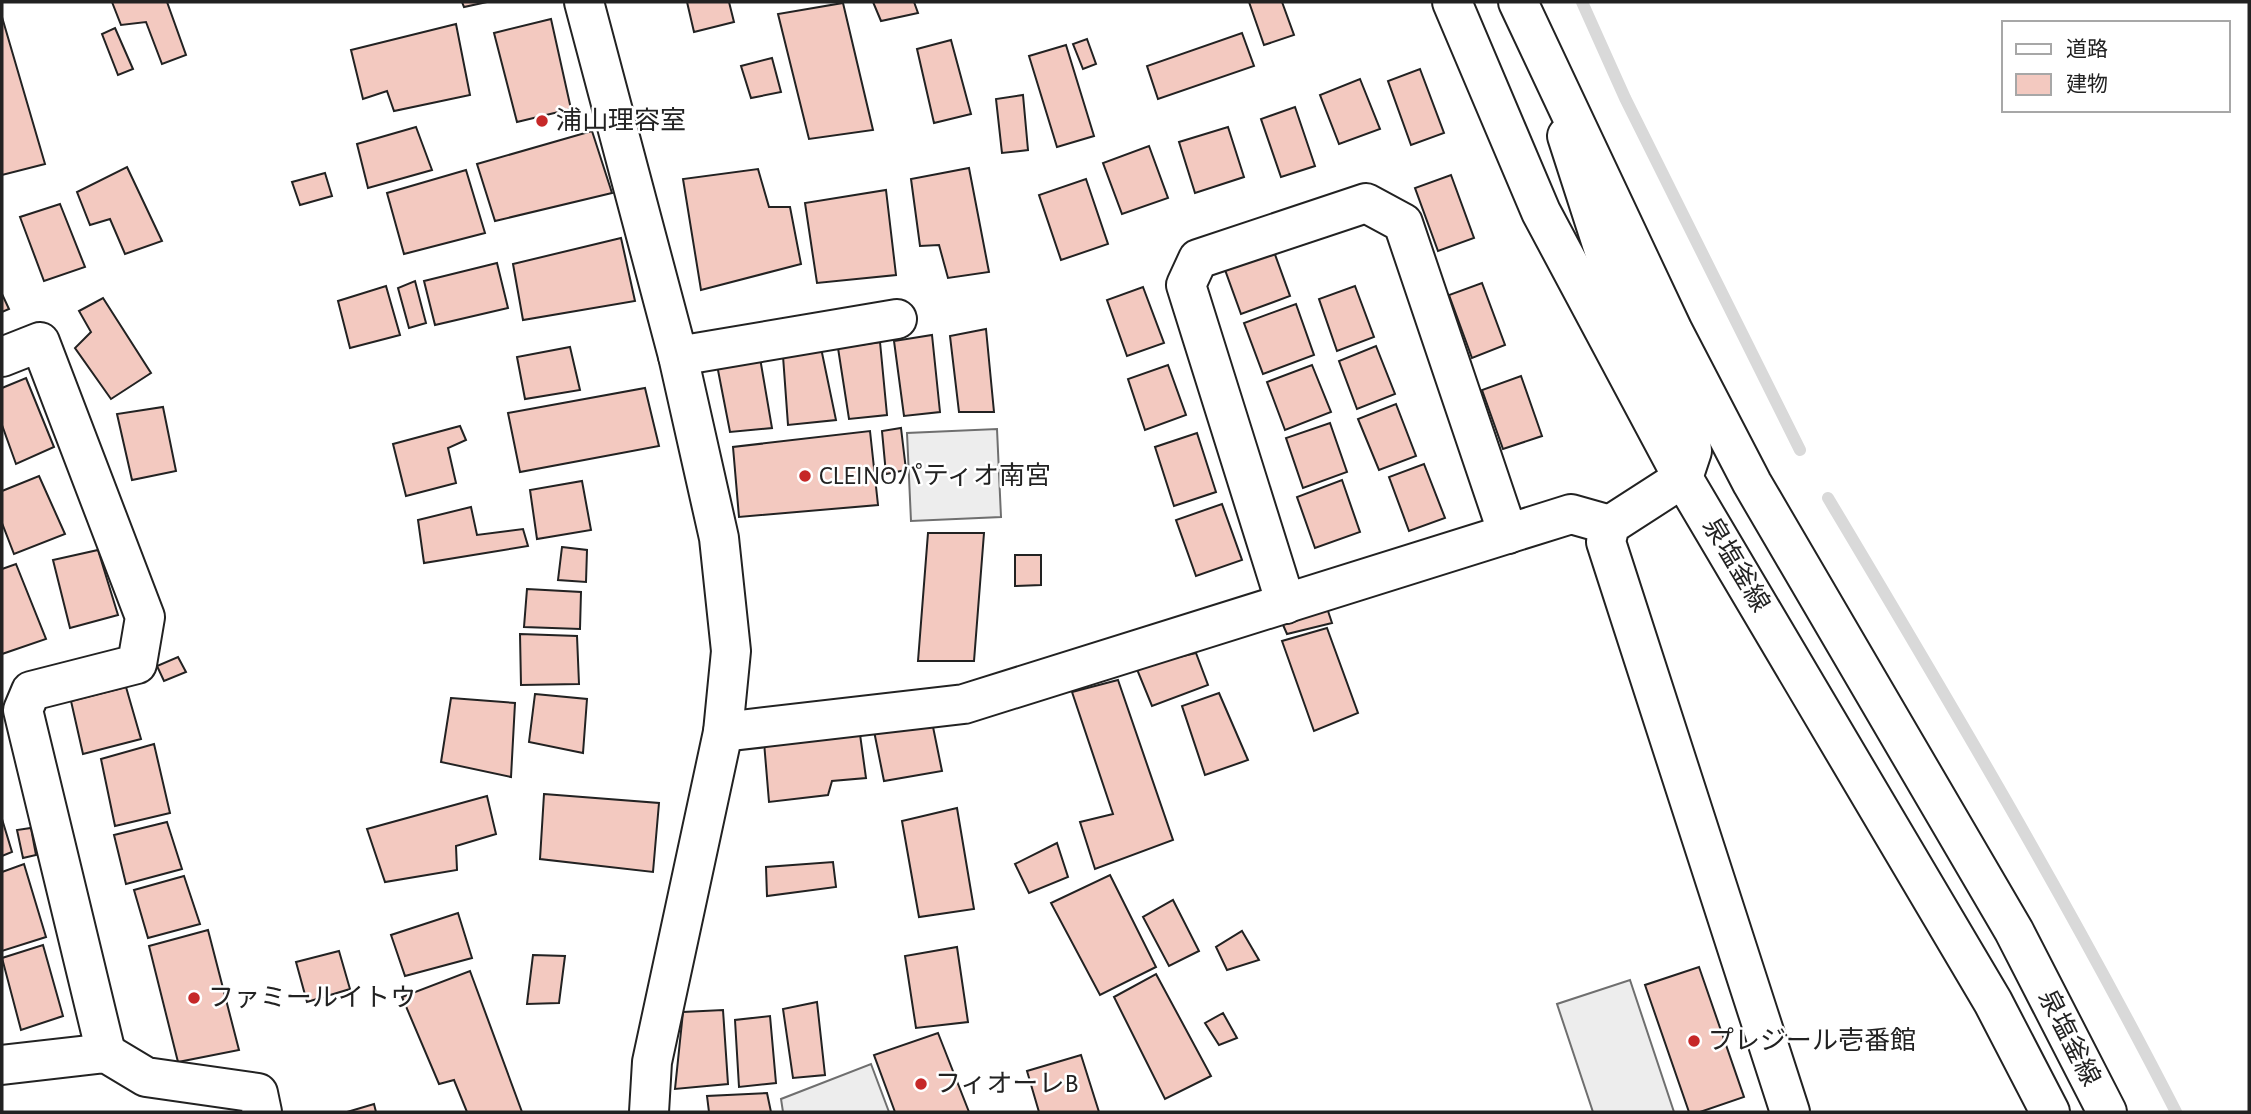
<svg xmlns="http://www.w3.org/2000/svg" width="2251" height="1114" font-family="'Alegreya Sans','Noto Sans JP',sans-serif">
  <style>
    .parking { fill: #ededed; stroke: #6f6f6f; stroke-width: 2 }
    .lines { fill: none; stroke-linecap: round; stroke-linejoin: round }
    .stream { stroke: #d9d9d9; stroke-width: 12 }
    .building { fill: #f3c9c0; stroke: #222; stroke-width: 2 }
    .minor-casing { stroke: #222; stroke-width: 42 }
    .major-casing { stroke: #222; stroke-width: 42 }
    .minor { stroke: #fff; stroke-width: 38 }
    .major { stroke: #fff; stroke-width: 38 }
    .poi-dot { fill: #c62828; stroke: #fff; stroke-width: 2.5 }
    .labels { text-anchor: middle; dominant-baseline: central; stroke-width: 5; stroke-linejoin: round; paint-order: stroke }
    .poi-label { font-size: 26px; fill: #222; stroke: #fff; text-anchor: start }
    .street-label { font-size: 26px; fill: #222; stroke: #fff }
  </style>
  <rect width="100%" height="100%" fill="#fff"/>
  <g class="parking">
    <polygon points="997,429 1001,517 911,521 907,433"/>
    <polygon points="1630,980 1674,1112 1593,1112 1557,1004"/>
    <polygon points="871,1064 889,1112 783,1112 781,1099"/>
  </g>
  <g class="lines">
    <g class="stream">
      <polyline points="1582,2 1625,98 1800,450"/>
      <path d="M1828,498C1948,699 2069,903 2176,1112"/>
    </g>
  </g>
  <g class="building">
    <polygon points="112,2 167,2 186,55 162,64 146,22 121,25"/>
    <polygon points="462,2 487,2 464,7"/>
    <polygon points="687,2 729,2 734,22 694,32"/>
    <polygon points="873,2 914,2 918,13 881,21"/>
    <polygon points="1249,2 1282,2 1294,35 1264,45"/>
    <polygon points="843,3 873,130 809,139 778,14"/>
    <polygon points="2,17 45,164 2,175"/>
    <polygon points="551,19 571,109 517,122 494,33"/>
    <polygon points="456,24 470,95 394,111 387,91 363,99 351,50"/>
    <polygon points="115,28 133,69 118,75 102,34"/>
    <polygon points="1242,33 1254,66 1158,99 1147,66"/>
    <polygon points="1087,39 1096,64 1083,69 1073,44"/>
    <polygon points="951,40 971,114 934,123 917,49"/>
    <polygon points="1066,45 1094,136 1057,147 1029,56"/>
    <polygon points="772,58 781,92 751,98 741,66"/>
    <polygon points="1420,69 1444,133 1411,145 1388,81"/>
    <polygon points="1360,79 1380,129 1339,144 1320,95"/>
    <polygon points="1023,95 1028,150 1002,153 996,99"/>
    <polygon points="1295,107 1315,166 1281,177 1261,119"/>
    <polygon points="416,127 432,170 368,188 357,144"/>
    <polygon points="1228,127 1244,177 1195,193 1179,142"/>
    <polygon points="592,131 612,193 495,221 477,164"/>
    <polygon points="1149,146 1168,198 1122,214 1103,163"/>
    <polygon points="127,167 162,241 125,254 110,219 90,225 77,192"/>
    <polygon points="969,168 989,272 948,278 939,245 920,246 911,179"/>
    <polygon points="758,169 769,207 790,207 801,264 701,290 683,179"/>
    <polygon points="466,170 485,233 404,254 387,193"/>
    <polygon points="325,173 332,196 300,205 292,182"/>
    <polygon points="1451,175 1474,238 1438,251 1415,188"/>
    <polygon points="1086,179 1108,244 1061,260 1039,195"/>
    <polygon points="886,190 896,275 817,283 805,203"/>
    <polygon points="60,204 85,267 44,281 20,217"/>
    <polygon points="621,238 635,301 523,320 513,264"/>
    <polygon points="1273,249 1290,296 1241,314 1224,267"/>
    <polygon points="497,263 508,308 435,325 424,281"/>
    <polygon points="415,281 426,323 409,328 398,288"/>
    <polygon points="1482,283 1505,345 1472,358 1449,295"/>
    <polygon points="386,286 400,335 350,348 338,301"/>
    <polygon points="1355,286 1374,337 1337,351 1319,299"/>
    <polygon points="1143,287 1164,343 1127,356 1107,300"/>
    <polygon points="2,294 9,309 2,312"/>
    <polygon points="103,298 151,373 111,399 75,348 91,332 79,311"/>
    <polygon points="1296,304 1314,355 1263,374 1244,323"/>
    <polygon points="986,329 994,412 959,412 950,336"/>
    <polygon points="932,335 940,412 904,416 894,341"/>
    <polygon points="880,342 887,415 849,419 838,348"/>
    <polygon points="1376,346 1395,394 1357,409 1339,361"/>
    <polygon points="570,347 580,390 525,399 517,357"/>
    <polygon points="821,348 836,420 788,425 783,356"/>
    <polygon points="760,358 772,428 730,432 717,365"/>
    <polygon points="1168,365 1186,415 1145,430 1128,379"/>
    <polygon points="1312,365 1331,412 1285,430 1267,382"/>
    <polygon points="1521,376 1542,436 1503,449 1482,390"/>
    <polygon points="26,378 54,447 16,464 2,425 2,388"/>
    <polygon points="645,388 659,446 520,472 508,413"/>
    <polygon points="1396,404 1416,456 1379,470 1358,419"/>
    <polygon points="163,407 176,471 132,480 117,414"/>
    <polygon points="1330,423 1347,472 1303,488 1286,438"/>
    <polygon points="460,426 466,440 448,448 456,483 406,496 393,444"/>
    <polygon points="901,428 906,470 886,474 882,431"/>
    <polygon points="870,431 878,505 739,517 733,447"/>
    <polygon points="1197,433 1216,492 1174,506 1155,447"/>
    <polygon points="1424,464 1445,518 1409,531 1389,477"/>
    <polygon points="39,476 65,534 14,554 2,523 2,491"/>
    <polygon points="1342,480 1360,532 1315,548 1297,497"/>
    <polygon points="582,481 591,530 537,539 530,490"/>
    <polygon points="1222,504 1242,560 1196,576 1176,520"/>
    <polygon points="471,507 477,535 523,529 528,546 424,563 418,520"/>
    <polygon points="928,533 984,533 974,661 918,661"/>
    <polygon points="562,547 587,550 586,582 558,580"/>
    <polygon points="98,550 118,615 70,628 53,560"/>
    <polygon points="1015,555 1041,555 1041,585 1015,586"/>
    <polygon points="16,564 46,639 2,654 2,569"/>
    <polygon points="527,589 581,592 580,629 524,627"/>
    <polygon points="1325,602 1332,623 1287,634 1280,618"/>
    <polygon points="1327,628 1358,713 1314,731 1282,641"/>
    <polygon points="520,634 577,636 579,684 521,685"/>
    <polygon points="1196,653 1208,685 1152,706 1136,667"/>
    <polygon points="178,657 186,672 164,681 157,666"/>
    <polygon points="1118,680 1173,840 1095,869 1080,822 1113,814 1072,692"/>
    <polygon points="126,687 141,739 83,754 71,701"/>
    <polygon points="1219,693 1248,760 1205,775 1182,706"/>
    <polygon points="535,694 587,699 583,753 529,742"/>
    <polygon points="451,698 515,703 511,777 441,762"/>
    <polygon points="932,722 942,771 884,781 874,731"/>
    <polygon points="859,727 866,778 832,781 828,795 769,802 764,742"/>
    <polygon points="154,744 170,813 115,826 101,759"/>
    <polygon points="544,794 659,803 653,872 540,859"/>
    <polygon points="487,796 496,834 456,846 457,870 385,882 367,829"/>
    <polygon points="957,808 974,909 919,917 902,821"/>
    <polygon points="2,819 12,852 2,856"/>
    <polygon points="167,822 182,869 126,884 114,835"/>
    <polygon points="31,828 36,855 23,858 17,830"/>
    <polygon points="1057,843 1068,877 1029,893 1015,864"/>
    <polygon points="833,862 836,887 767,896 766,867"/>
    <polygon points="24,864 46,937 2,951 2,872"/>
    <polygon points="1110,875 1156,967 1100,995 1051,903"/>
    <polygon points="184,876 200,924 148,938 134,890"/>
    <polygon points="1173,900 1199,951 1169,966 1143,917"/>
    <polygon points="458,913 472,958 405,976 391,935"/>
    <polygon points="208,930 239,1050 178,1062 149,946"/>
    <polygon points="1242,931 1259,960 1227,970 1216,947"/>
    <polygon points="43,945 63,1016 21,1030 2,958"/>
    <polygon points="957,947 968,1022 916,1028 905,956"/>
    <polygon points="339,951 350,989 307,1002 296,962"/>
    <polygon points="533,955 565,956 559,1003 527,1004"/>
    <polygon points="1699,967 1744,1097 1700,1112 1689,1112 1645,985"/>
    <polygon points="470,971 522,1112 467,1112 454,1080 439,1084 402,997"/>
    <polygon points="1156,974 1211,1076 1165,1099 1114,997"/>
    <polygon points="817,1002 825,1075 793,1078 783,1009"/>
    <polygon points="723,1010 728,1084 675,1089 683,1012"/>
    <polygon points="1223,1013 1237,1038 1219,1045 1205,1023"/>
    <polygon points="770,1016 776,1083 739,1087 735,1020"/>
    <polygon points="938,1033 969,1112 895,1112 874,1055"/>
    <polygon points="1081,1055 1099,1112 1039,1112 1027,1071"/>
    <polygon points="767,1093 771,1112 709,1112 707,1096"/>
    <polygon points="374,1104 376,1112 347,1112"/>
  </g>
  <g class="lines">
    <g class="minor-casing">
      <g id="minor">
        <polyline points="584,2 678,356 719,538 731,651 723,732 652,1062 649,1112"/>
        <polyline points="1567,136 1608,263 1690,427 1692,451 1683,478 1610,525 1606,542 1790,1112"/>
        <polyline points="678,356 897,319"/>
        <polyline points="2,357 40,342 145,617 137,664 31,691 23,710 106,1053"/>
        <polyline points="1286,604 1186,285 1198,259 1366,203 1403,223 1508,534"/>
        <polyline points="723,732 964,704 1571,514 1610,525"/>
        <polyline points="2,1065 106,1053 146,1077 258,1093 262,1112"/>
      </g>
    </g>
    <g class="major-casing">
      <g id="major">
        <polyline points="1452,2 1541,212 1683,478 1993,1002 2050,1112"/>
        <polyline points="1518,2 1673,331 1752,483 2014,931 2107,1112"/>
      </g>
    </g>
    <use href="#minor" class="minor"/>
    <use href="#major" class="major"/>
  </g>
  <g class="poi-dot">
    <circle cx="542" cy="121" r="7"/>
    <circle cx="805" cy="476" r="7"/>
    <circle cx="194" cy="998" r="7"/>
    <circle cx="1694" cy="1041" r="7"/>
    <circle cx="921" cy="1084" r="7"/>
  </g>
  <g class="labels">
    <g class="poi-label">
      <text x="556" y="121">浦山理容室</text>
      <text x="819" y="476">CLEINOパティオ南宮</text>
      <text x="208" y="998">ファミールイトウ</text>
      <text x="1708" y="1041">プレジール壱番館</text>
      <text x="935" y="1084">フィオーレB</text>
    </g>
    <g class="street-label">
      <text transform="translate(1736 565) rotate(59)">泉塩釜線</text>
      <text transform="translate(2069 1038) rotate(63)">泉塩釜線</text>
    </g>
  </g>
  <rect width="2251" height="1114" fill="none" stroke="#222222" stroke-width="7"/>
  <rect x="2002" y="21" width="228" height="91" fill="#ffffff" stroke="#a7a7a7" stroke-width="2"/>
  <rect x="2016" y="44" width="35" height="10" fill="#ffffff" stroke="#a7a7a7" stroke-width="2"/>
  <text x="2066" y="56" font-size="21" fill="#222222">道路</text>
  <rect x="2016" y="74" width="35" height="21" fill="#f3c9c0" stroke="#a7a7a7" stroke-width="2"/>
  <text x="2066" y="91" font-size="21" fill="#222222">建物</text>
</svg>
